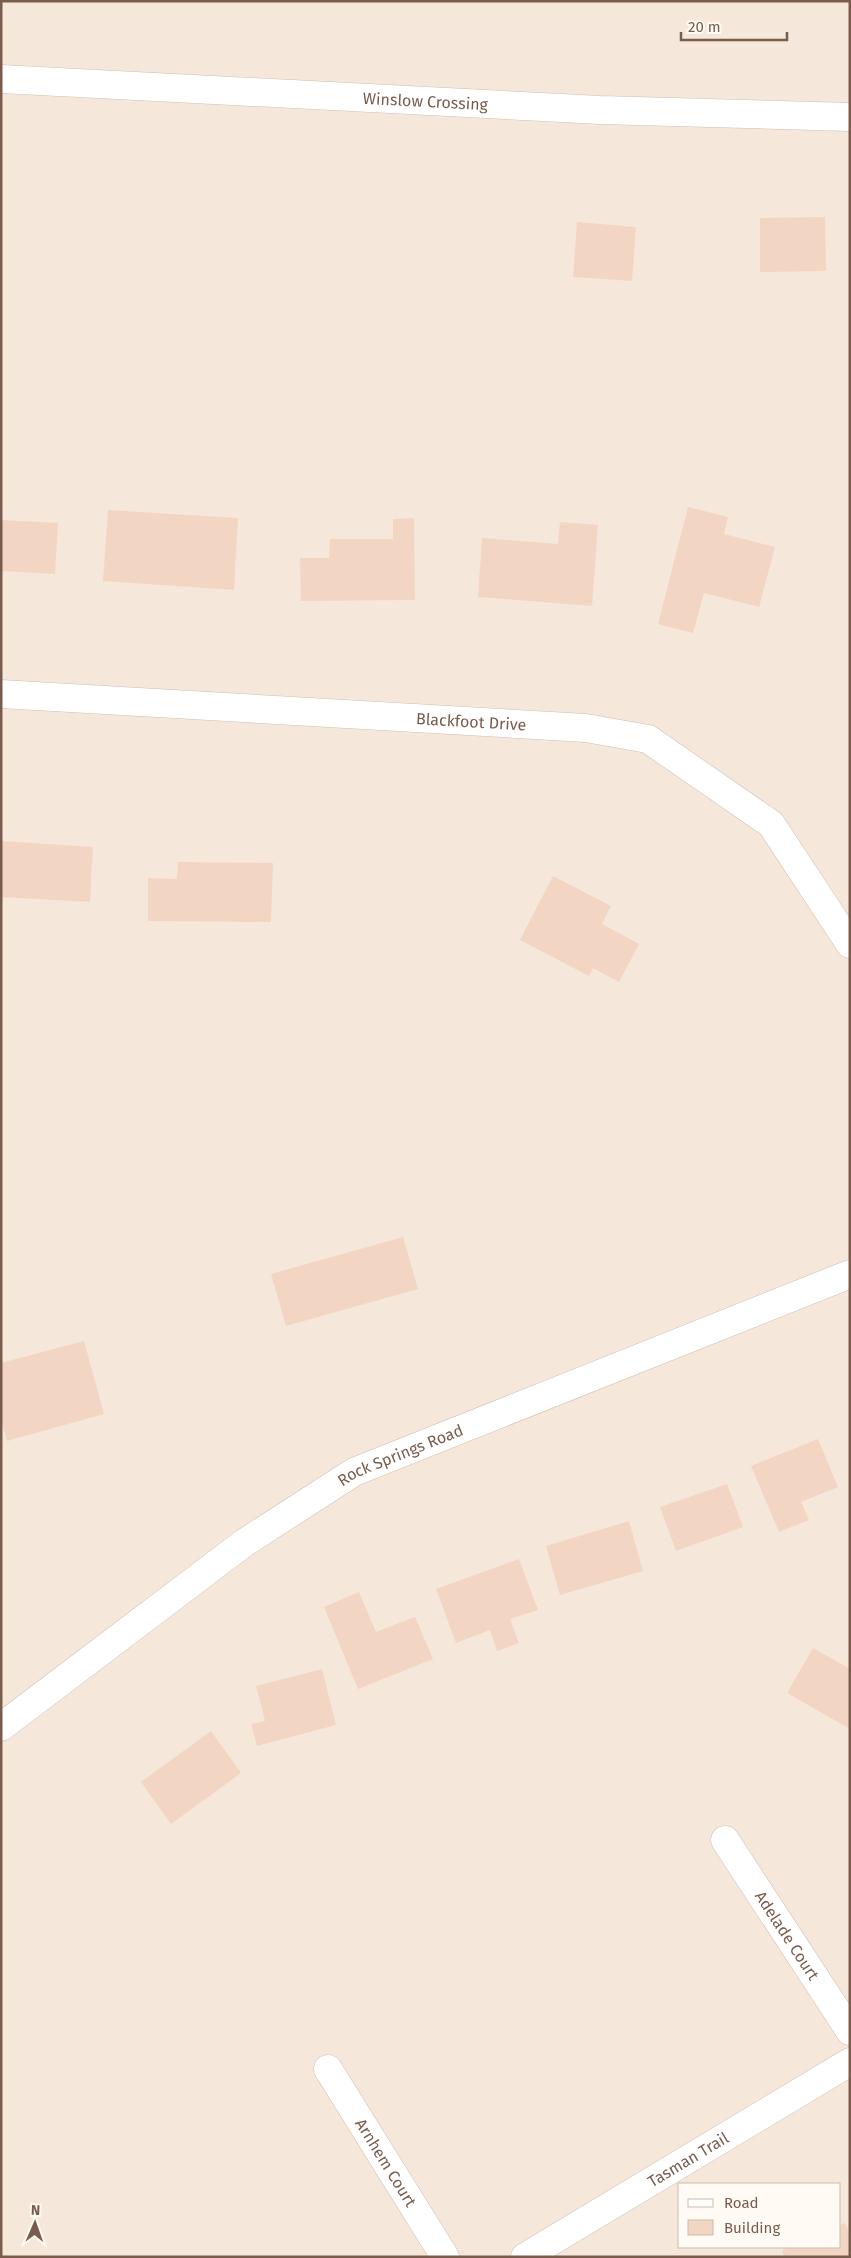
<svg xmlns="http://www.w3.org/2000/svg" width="851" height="2258" font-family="'Fira Sans',sans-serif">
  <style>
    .residential { fill: #f5e8da; fill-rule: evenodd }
    .building { fill: #f3d5c3 }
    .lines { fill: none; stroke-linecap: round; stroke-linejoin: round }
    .minor-casing { stroke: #d1beb0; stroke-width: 29 }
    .minor { stroke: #fff; stroke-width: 28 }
    .labels { text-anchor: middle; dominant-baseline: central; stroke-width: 4; stroke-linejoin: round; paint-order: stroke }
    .street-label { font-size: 16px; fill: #7a5c4d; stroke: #fffaf3 }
  </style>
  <rect width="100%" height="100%" fill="#fdf6ec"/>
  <path class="residential" d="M1,1H850V2257H1ZM680,2184H840V2247H680Z"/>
  <g class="building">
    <polygon points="825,217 826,271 760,272 760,218"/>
    <polygon points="577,222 636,227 632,281 573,277"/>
    <polygon points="688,507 728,517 724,534 775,547 759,607 704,593 693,633 658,624"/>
    <polygon points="108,510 238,518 234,590 103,581"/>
    <polygon points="414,518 415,600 301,601 300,558 329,558 330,539 393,539 393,519"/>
    <polygon points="1,520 58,523 55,574 1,571"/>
    <polygon points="560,522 598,525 592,606 478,597 482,538 558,544"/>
    <polygon points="1,841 93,847 90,902 1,897"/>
    <polygon points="178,862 273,863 271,922 148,921 148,878 177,879"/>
    <polygon points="553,876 611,906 602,924 639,944 619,982 593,968 589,976 520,940"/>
    <polygon points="403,1237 418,1289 286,1326 271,1274"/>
    <polygon points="84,1341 104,1414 7,1441 1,1419 1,1363"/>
    <polygon points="818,1439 838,1487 801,1502 809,1520 779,1532 751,1466"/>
    <polygon points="727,1484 743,1527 676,1551 660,1507"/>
    <polygon points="629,1521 643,1571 560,1595 546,1546"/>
    <polygon points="519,1559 538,1610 510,1619 519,1643 497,1651 490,1630 456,1643 436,1589"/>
    <polygon points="359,1592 376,1632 415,1617 433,1659 358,1689 324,1607"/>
    <polygon points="813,1648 850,1669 850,1729 787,1693"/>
    <polygon points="322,1669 336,1725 257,1746 251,1724 265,1721 256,1686"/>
    <polygon points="211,1731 241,1773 171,1824 141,1782"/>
    <polygon points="845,2223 850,2234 850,2257 784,2257 782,2250 790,2247 840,2247 840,2225"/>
  </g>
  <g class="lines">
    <g class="minor-casing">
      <g id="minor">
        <path id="s1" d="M1,79L600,110L850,117"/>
        <path id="s2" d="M1,694L586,728L648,739L771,824L850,944"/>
        <path id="s3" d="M1,1727L244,1543L354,1472L850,1274"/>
        <path id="s4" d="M725,1840L850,2031"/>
        <path id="s5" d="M328,2069L445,2257"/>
        <path id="s6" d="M525,2257L850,2062"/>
      </g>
    </g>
    <use href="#minor" class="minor"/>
  </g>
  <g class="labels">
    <g class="street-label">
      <text stroke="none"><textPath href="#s1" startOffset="425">Winslow Crossing</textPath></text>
      <text stroke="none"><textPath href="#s2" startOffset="471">Blackfoot Drive</textPath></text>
      <text stroke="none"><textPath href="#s3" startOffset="485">Rock Springs Road</textPath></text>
      <text stroke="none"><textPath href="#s4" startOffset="114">Adelade Court</textPath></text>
      <text stroke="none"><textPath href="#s6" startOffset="190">Tasman Trail</textPath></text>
      <text stroke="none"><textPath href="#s5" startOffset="110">Arnhem Court</textPath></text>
    </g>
  </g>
  <rect width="851" height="2258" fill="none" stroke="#7a5c4d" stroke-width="5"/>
  <rect x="678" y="2183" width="162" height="65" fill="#fffaf3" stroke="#cabbb1"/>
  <rect x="688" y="2199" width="25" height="8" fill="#ffffff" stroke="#cabbb1"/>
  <text x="724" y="2208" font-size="15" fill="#7a5c4d">Road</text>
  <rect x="688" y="2220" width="25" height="15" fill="#f3d5c3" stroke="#cabbb1"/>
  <text x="724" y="2233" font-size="15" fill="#7a5c4d">Building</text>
  <g transform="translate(35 2223) rotate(2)" stroke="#fffaf3" stroke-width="4" paint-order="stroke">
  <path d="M0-4L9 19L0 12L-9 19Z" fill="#7a5c4d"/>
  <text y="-8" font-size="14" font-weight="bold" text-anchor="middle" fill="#7a5c4d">N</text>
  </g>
  <path d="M681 32v8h106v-8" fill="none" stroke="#7a5c4d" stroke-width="2.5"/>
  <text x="688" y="32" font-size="15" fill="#7a5c4d" stroke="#fffaf3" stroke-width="4" paint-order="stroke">20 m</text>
</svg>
